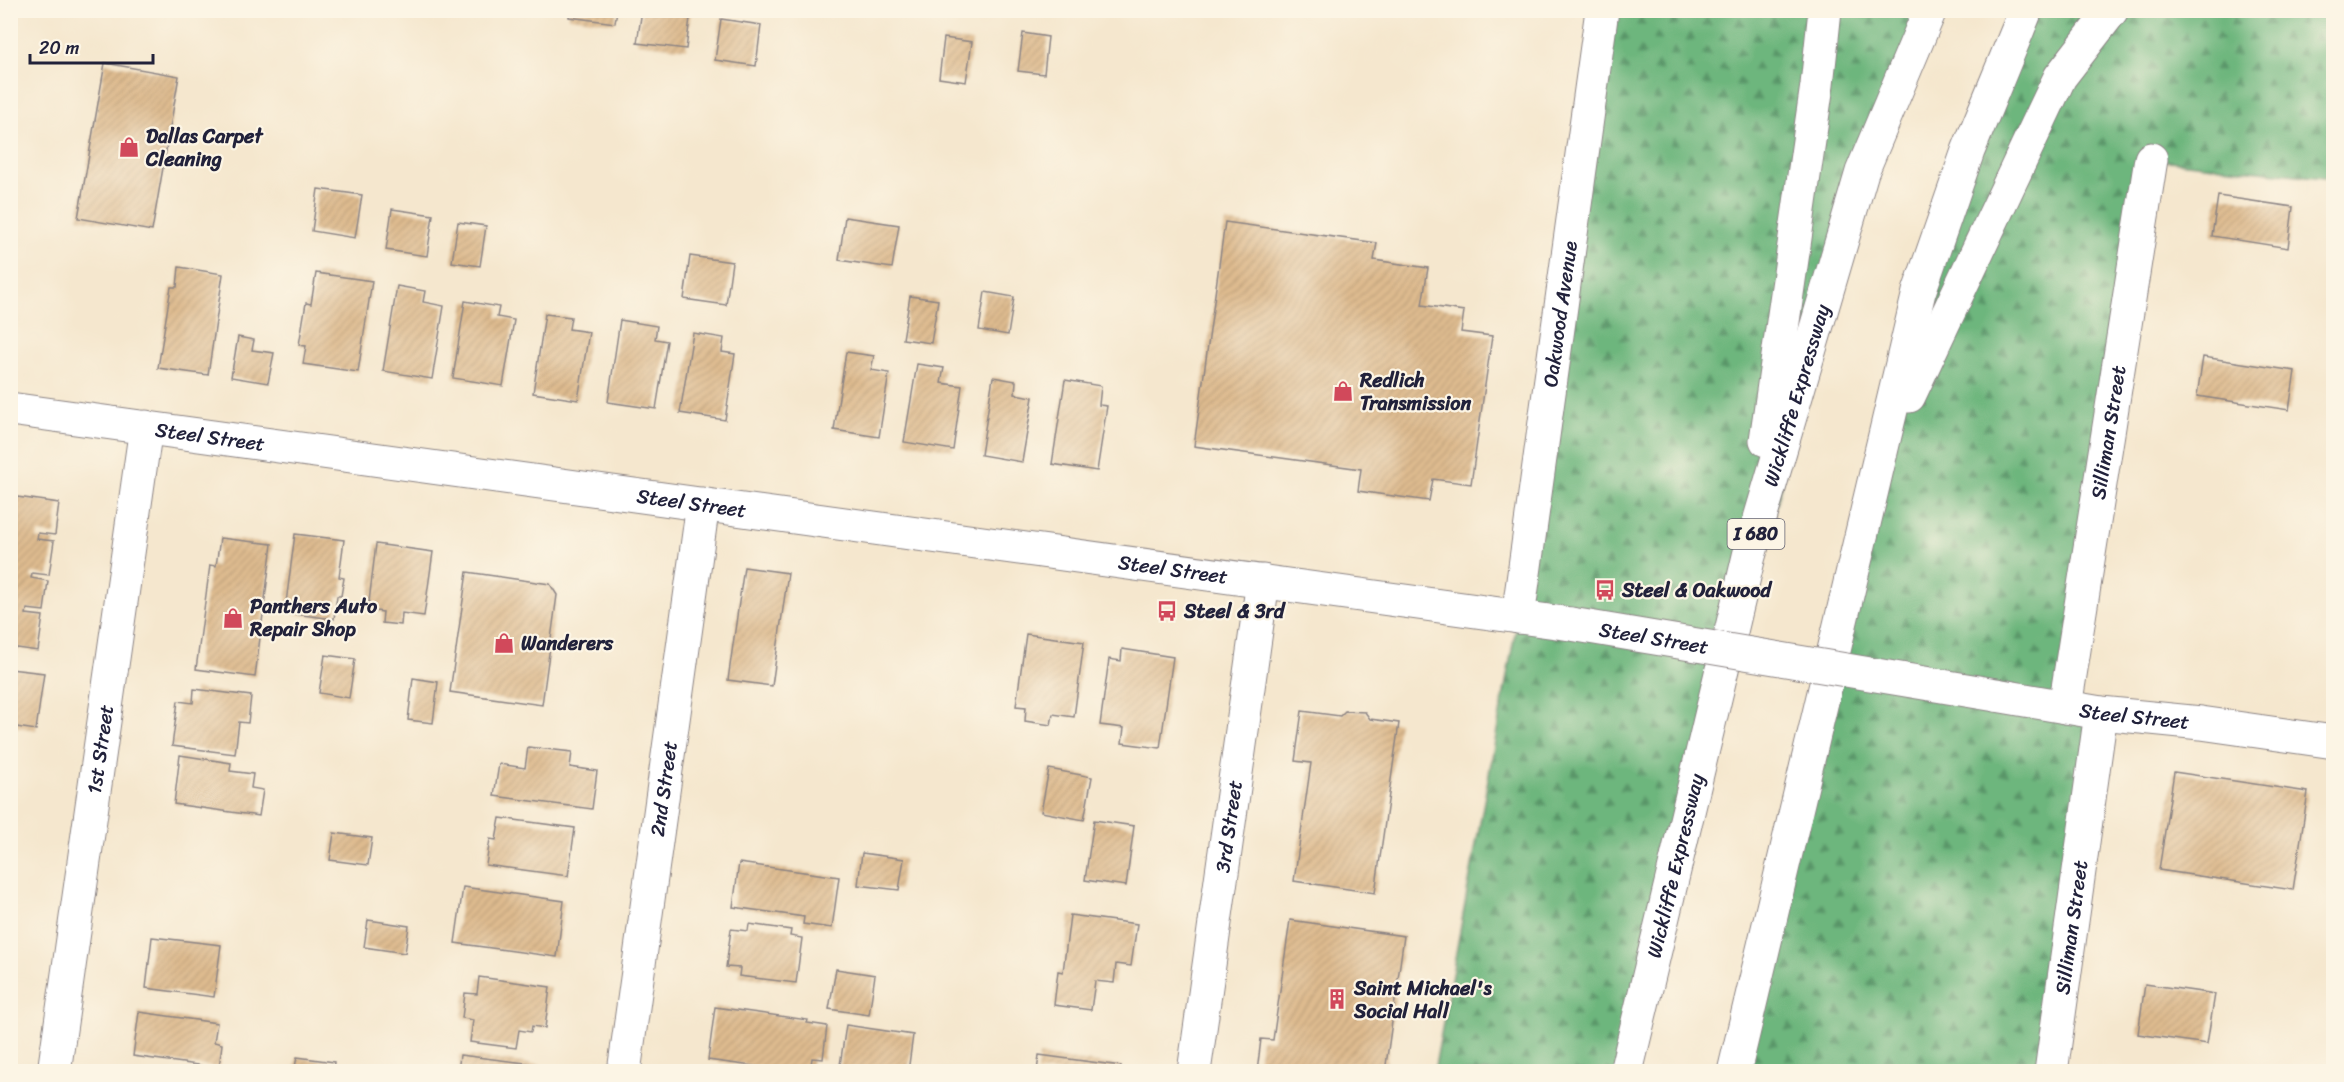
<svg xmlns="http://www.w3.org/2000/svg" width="2344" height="1082" font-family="Sriracha,sans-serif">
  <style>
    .forest { fill: url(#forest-firs); stroke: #486c5c; stroke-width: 1.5 }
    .building { fill: url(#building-hatch) }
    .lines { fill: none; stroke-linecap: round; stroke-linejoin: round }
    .minor-casing { stroke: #8c8484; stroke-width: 35 }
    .tertiary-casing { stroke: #8c8484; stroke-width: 35 }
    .motorway-casing { stroke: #8c8484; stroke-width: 35 }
    .minor { stroke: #fff; stroke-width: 33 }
    .tertiary { stroke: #fff; stroke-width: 33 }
    .motorway { stroke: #fff; stroke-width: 33 }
    .tertiary-bridge-casing { stroke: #8c8484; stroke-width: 35; stroke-linecap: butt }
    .tertiary-bridge { stroke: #fff; stroke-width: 33 }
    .labels { text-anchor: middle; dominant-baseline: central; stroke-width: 4.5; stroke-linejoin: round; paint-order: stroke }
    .shield { fill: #fcf5e5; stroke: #63616e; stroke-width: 1.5 }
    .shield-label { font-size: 18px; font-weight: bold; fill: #22223b }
    .poi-label { font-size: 20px; font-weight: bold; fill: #22223b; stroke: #fcf5e5; text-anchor: start }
    .street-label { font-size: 20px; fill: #22223b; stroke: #fcf5e5 }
  </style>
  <defs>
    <pattern id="forest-firs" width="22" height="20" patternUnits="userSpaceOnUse" patternTransform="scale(1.5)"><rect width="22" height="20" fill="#6db67d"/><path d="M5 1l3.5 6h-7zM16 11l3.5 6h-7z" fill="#599468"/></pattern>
    <pattern id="building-hatch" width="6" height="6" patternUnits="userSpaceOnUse" patternTransform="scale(1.5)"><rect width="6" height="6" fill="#debb8f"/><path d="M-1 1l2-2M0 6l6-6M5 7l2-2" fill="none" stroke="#bea07c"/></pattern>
  </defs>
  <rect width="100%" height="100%" fill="#fcf5e5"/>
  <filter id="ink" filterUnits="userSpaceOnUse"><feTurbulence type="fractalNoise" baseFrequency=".0167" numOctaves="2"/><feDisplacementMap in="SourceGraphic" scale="12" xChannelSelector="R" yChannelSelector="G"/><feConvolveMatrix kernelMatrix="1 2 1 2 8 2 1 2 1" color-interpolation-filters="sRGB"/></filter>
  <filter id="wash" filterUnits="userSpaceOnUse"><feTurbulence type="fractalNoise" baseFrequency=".008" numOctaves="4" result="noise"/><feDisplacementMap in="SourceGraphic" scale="24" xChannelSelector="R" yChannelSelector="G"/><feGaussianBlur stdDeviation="1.35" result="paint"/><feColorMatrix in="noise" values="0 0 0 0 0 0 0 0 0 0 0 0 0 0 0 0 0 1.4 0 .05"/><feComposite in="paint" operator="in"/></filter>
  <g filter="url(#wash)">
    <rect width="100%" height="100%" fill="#f5e7ce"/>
    <g class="forest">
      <polygon points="1602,11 1930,11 1862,173 1631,1071 1434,1072 1518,617"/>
      <polygon points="2026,11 2333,11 2333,179 2151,159 2066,706 2101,713 2051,1071 1734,1072 1919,292"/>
    </g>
    <g id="blocks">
      <g class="building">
        <polygon points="569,10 617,10 615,23 569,17"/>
        <polygon points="642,10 691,10 686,49 637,43"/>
        <polygon points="721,19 761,25 756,66 715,60"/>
        <polygon points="1023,33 1048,37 1044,74 1018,71"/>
        <polygon points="944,38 972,42 966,82 939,78"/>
        <polygon points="105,63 179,76 152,231 78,218"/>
        <polygon points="318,189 362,195 355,238 312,231"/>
        <polygon points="2218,196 2293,207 2288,248 2212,236"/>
        <polygon points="392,209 433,215 427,256 386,250"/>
        <polygon points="845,217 899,225 892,268 839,260"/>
        <polygon points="458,222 486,226 480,266 452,262"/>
        <polygon points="1225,222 1377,243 1374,260 1428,268 1422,305 1464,311 1461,332 1492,336 1471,484 1433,479 1429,501 1358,491 1361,469 1194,446"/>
        <polygon points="690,256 732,262 726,305 684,299"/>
        <polygon points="179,267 223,274 208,375 158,368 171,287 177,287"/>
        <polygon points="316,273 372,281 358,372 303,364 306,346 299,345 306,303 311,304"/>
        <polygon points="397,286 425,291 423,302 444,306 432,379 383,371"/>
        <polygon points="985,292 1014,297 1008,335 979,330"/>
        <polygon points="910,296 938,300 931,343 903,339"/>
        <polygon points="465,301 499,307 497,317 514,320 503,386 453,378"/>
        <polygon points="545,314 571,317 569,329 589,332 578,400 533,393"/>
        <polygon points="620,320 657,326 655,339 667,341 656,409 608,402"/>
        <polygon points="693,333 724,338 722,352 735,354 725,420 680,413"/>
        <polygon points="238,337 254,340 252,350 274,353 268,383 231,377"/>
        <polygon points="846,352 874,356 871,370 889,373 879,437 834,430"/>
        <polygon points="2203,357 2295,371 2289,410 2197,396"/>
        <polygon points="917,364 944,368 941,383 962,386 953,450 904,442"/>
        <polygon points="993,377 1016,381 1015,394 1033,397 1022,462 981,455"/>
        <polygon points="1065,380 1101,386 1099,405 1107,406 1097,471 1052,464"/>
        <polygon points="10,496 59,503 55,535 38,533 37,539 54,541 49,575 32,573 31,578 48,581 44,611 27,609 26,614 43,616 38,651 10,647"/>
        <polygon points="295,534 344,540 339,577 344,578 341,596 337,596 334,619 295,614 296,604 286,603"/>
        <polygon points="220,538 272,544 255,677 196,669 210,565 216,566"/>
        <polygon points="376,544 433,552 424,616 402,613 401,625 382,623 383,612 368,610"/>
        <polygon points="744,567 788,573 772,686 728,680"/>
        <polygon points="467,572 550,584 557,595 542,705 450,692"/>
        <polygon points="1026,634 1084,642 1074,717 1053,714 1051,725 1025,721 1026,707 1016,706"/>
        <polygon points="1122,649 1173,657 1160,748 1122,743 1124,728 1100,725 1109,659 1121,661"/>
        <polygon points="325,655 355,659 349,698 319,693"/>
        <polygon points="10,669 44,673 36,730 10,726"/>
        <polygon points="413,678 438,682 433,723 408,720"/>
        <polygon points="194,689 251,696 248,723 239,722 235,754 172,746 178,701 193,703"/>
        <polygon points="1302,711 1340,716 1345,711 1365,712 1370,719 1399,723 1375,893 1294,881 1311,763 1295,761"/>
        <polygon points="528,747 572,752 570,767 597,771 592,809 494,796 499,764 525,768"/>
        <polygon points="180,755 231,763 230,771 253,774 251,788 263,790 259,816 174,804"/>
        <polygon points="1049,769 1092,777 1084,820 1041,812"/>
        <polygon points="2174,772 2308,792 2293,890 2159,870"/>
        <polygon points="500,818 575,828 568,876 486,865 490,839 496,840"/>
        <polygon points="1094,820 1134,826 1126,886 1085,880"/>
        <polygon points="334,833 372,838 368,865 330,860"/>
        <polygon points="862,853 904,859 899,890 858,885"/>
        <polygon points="739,863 839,877 832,928 803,924 804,917 733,907"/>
        <polygon points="463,887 564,901 557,957 455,943"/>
        <polygon points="1070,915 1137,924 1131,966 1116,964 1114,983 1095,981 1091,1010 1054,1005 1058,971 1063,972"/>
        <polygon points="368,920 409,926 405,953 364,947"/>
        <polygon points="1290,920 1404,936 1385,1072 1257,1072 1261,1039 1273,1040"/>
        <polygon points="749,924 791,930 790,936 802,938 796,983 739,976 740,968 726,967 731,929 748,931"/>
        <polygon points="152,937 221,945 214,997 146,988"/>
        <polygon points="836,969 875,975 869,1015 829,1009"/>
        <polygon points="479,977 550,987 545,1028 532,1026 531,1032 519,1030 516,1048 470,1042 473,1020 462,1018 465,993 477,994"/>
        <polygon points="2145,984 2215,994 2207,1044 2138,1034"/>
        <polygon points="715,1007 808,1020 807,1023 827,1026 823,1059 812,1058 810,1072 774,1072 775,1069 708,1060"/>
        <polygon points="139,1012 217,1023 214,1042 222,1044 219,1068 133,1056"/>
        <polygon points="846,1025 913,1035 908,1072 839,1072"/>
        <polygon points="460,1055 541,1065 540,1072 458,1072"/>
        <polygon points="1039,1055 1121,1066 1120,1072 1037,1072"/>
        <polygon points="297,1057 334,1062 333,1072 294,1072"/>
      </g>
    </g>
  </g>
  <g filter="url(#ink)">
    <use href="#blocks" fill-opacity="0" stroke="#8c8484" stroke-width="1.5"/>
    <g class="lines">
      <g class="minor-casing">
        <g id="minor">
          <path id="s1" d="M2065,707L2151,159"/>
          <path id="s2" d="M54,1072L146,427"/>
          <path id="s3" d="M624,1072L703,504"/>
          <path id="s4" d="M1194,1072L1263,581"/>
        </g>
      </g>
      <g class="tertiary-casing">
        <g id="tertiary">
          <path id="s5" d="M10,409L1571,624"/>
          <path id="s6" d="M1518,617L1602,10"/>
          <path id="s7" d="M1996,695L2101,713L2201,723L2334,742"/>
          <path id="s8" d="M2051,1072L2101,713"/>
        </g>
      </g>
      <g class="motorway-casing">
        <g id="motorway">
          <polyline points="1909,396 2060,77 2112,10"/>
          <polyline points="1766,440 1817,85 1825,10"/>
          <path id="s9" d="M1626,1072L1749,556L1862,172L1930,10"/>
          <polyline points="1734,1072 1919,292 1968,151 2026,10"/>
        </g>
      </g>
      <use href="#minor" class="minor"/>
      <use href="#tertiary" class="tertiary"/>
      <use href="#motorway" class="motorway"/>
      <g class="tertiary-bridge-casing">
        <g id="tertiary-bridge">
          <path id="s10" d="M1571,624L1996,695"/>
        </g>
      </g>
      <use href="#tertiary-bridge" class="tertiary-bridge"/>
    </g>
  </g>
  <defs>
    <g id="shop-bare" transform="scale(1.62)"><path d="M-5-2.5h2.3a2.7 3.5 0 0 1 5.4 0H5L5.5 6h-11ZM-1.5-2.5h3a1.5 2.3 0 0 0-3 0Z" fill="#d1495b" stroke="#fcf5e5" stroke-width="2.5" paint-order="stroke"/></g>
    <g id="bus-bare" transform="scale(1.62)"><path d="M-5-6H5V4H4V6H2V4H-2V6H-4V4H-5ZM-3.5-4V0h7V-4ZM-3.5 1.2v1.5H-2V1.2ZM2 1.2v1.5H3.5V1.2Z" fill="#d1495b" stroke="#fcf5e5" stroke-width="2.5" paint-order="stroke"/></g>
    <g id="building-bare" transform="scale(1.62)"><path d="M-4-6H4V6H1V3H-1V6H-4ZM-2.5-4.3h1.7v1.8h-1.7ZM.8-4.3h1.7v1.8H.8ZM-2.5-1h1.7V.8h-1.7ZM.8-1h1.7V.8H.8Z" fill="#d1495b" stroke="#fcf5e5" stroke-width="2.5" paint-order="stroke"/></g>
  </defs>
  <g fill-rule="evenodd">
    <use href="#shop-bare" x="129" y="147"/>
    <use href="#shop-bare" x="1343" y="391"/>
    <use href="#bus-bare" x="1605" y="590"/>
    <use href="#bus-bare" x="1167" y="611"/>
    <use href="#shop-bare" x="233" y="618"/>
    <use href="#shop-bare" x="504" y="643"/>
    <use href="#building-bare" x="1337" y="999"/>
  </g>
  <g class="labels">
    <rect class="shield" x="1727.5" y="519" width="57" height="30" rx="4.5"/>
    <g class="shield-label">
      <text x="1756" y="534">I 680</text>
    </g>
    <g class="poi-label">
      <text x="146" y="136">Dallas Carpet<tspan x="146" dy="23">Cleaning</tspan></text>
      <text x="1360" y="380">Redlich<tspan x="1360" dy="23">Transmission</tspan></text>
      <text x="1622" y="590">Steel &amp; Oakwood</text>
      <text x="250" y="606">Panthers Auto<tspan x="250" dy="23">Repair Shop</tspan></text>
      <text x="1184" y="611">Steel &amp; 3rd</text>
      <text x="521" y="643">Wanderers</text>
      <text x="1354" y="988">Saint Michael's<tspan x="1354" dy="23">Social Hall</tspan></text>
    </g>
    <g class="street-label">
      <text stroke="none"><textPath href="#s6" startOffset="306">Oakwood Avenue</textPath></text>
      <text stroke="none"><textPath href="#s9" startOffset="698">Wickliffe Expressway</textPath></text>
      <text stroke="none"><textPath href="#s1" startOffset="278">Silliman Street</textPath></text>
      <text stroke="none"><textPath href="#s5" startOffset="202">Steel Street</textPath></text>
      <text stroke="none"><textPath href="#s5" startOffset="688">Steel Street</textPath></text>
      <text stroke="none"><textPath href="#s5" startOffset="1174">Steel Street</textPath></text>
      <text stroke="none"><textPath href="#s10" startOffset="84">Steel Street</textPath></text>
      <text stroke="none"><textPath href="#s7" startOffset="140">Steel Street</textPath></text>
      <text stroke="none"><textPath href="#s2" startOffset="326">1st Street</textPath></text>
      <text stroke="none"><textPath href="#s3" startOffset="286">2nd Street</textPath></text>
      <text stroke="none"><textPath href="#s4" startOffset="248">3rd Street</textPath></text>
      <text stroke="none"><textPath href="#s9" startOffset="212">Wickliffe Expressway</textPath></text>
      <text stroke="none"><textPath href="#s8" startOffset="146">Silliman Street</textPath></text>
    </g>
  </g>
  <rect width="2344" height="1082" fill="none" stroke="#fcf5e5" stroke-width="36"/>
  <path d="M30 54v9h123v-9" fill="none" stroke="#22223b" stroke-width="3"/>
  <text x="39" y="54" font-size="18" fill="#22223b" stroke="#fcf5e5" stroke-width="4.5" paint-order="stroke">20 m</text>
</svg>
